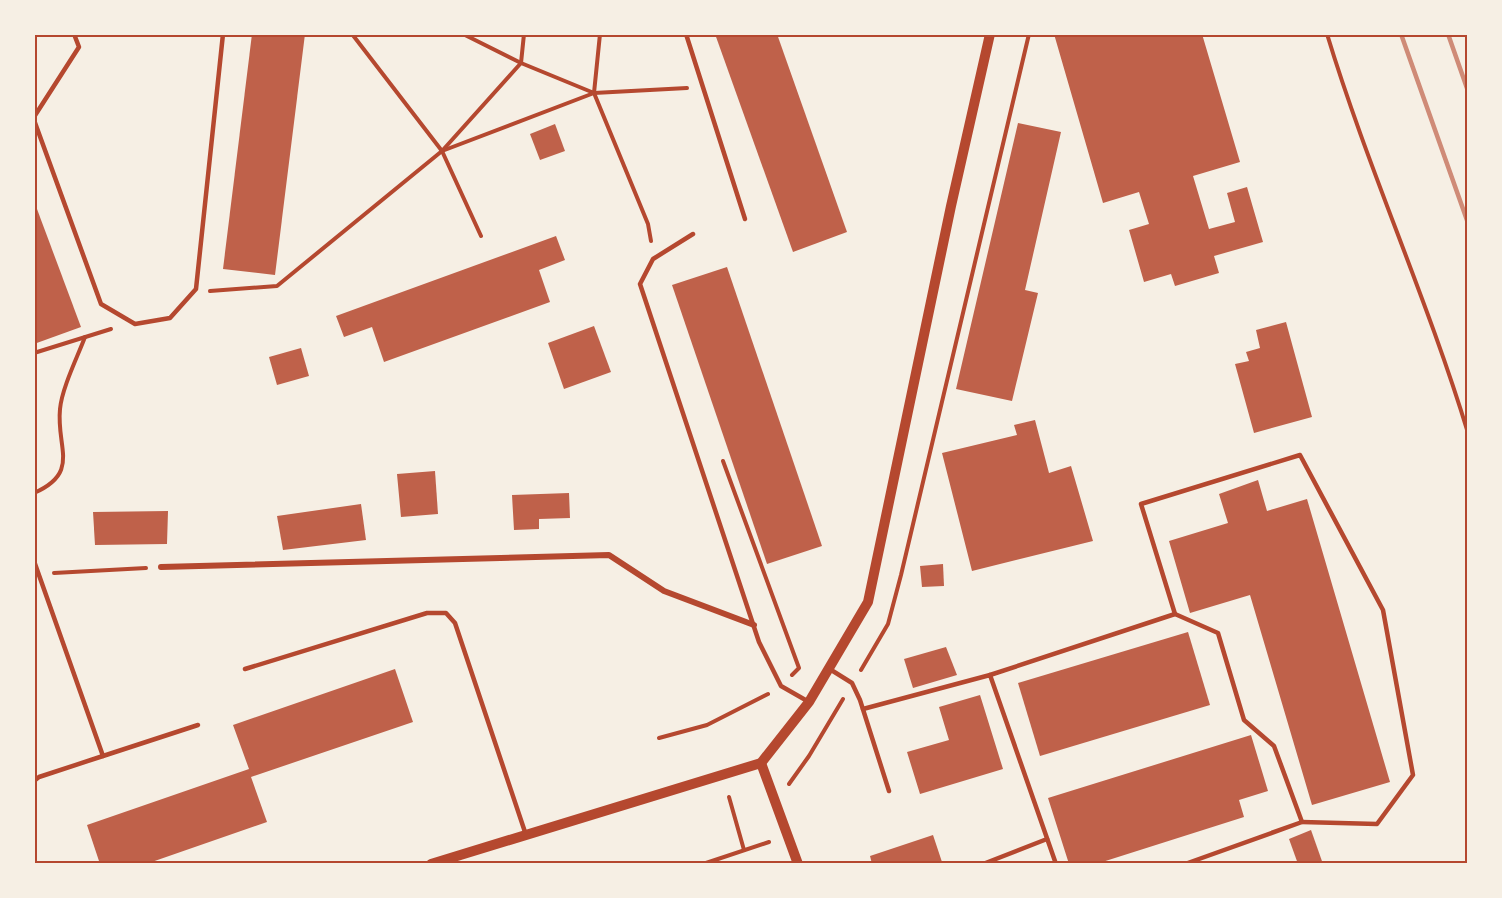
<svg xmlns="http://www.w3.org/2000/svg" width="1502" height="898" font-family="'Fira Sans Condensed',sans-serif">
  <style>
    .building { fill: #bf614a }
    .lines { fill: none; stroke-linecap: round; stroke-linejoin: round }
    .path { stroke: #b5482f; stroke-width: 4 }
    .service { stroke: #b5482f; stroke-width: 4.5 }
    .minor { stroke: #b5482f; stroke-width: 6 }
    .tertiary { stroke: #b5482f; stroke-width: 10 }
    .rail { stroke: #cf8b77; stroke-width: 4.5 }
    .neatline { fill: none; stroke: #b5482f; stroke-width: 2 }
  </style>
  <rect width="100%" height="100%" fill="#f6efe4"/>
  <g class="building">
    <polygon points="252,34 305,34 275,275 223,269"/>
    <polygon points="715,34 777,34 847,232 793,252"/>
    <polygon points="1054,34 1202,34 1240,162 1193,176 1209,229 1235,222 1227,193 1247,187 1263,242 1214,256 1219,273 1175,286 1171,274 1144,282 1129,230 1149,224 1139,192 1103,203"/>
    <polygon points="1018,123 1061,132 1025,290 1038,293 1012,401 956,389"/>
    <polygon points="555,124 565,151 540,160 530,134"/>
    <polygon points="34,201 81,327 34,344"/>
    <polygon points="556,236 565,260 539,270 550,302 384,362 372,327 344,337 336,316"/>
    <polygon points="727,267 822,546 767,564 672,285"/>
    <polygon points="1286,322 1312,417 1254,433 1235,364 1249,361 1246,352 1260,348 1256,330"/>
    <polygon points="594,326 611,372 564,389 548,343"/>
    <polygon points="301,348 309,376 277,385 269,357"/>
    <polygon points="1035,420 1049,473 1071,466 1093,541 972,571 942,453 1017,435 1014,425"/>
    <polygon points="435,471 438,514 401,517 397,474"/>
    <polygon points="1258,480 1267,511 1307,499 1390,782 1312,805 1250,595 1190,613 1169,541 1228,523 1219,494"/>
    <polygon points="569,493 570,518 539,519 539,529 514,530 512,495"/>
    <polygon points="361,504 366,540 283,550 277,516"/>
    <polygon points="168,511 167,544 95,545 93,512"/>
    <polygon points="943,564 944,586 922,587 920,566"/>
    <polygon points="1188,632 1210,705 1040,756 1018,683"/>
    <polygon points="946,647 957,675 913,688 904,659"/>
    <polygon points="395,669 413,722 251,777 267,822 146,864 100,864 87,825 249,769 233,725"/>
    <polygon points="980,695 1003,769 920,794 907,752 949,740 939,707"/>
    <polygon points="1251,735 1268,791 1239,800 1244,817 1096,864 1069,864 1048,798"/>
    <polygon points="1311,830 1323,864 1298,864 1289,839"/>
    <polygon points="933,835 942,862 872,864 870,856"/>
  </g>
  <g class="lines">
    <g class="path">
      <polyline points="463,34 521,63 594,93 600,34"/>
      <path d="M1327,34C1368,169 1427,298 1468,433"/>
      <polyline points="594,93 687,88"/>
      <polyline points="442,151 594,93 648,224 651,241"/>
      <polyline points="481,236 442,151 521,63 524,34"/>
      <polyline points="210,291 277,286 442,151 352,34"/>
      <polyline points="34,353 111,329"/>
      <polyline points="723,461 799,668 792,675"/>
      <path d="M34,493C81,472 56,448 60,409C62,388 77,358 85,337"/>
      <polyline points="54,573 146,568"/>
      <polyline points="861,670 888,624 901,575 1029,34"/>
      <polyline points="659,738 707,725 768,694"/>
      <polyline points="789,784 809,756 843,699"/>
      <polyline points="729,797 744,850"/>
      <polyline points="703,864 769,842"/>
    </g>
    <g class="service">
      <polyline points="686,34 745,219"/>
      <polyline points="34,117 79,47 74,34"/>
      <polyline points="34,120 101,304 135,324 170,318 196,289 223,34"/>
      <polyline points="693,234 653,259 640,284 759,642 781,686 809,702"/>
      <polyline points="34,561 103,756 39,777 34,781"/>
      <polyline points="1175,614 1141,504 1300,455 1383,610 1413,775 1377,824 1302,822"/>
      <polyline points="828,668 852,683 860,700 889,791"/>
      <polyline points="245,669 427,613 446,613 455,623 526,835"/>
      <polyline points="990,675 1175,614 1218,633 1244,720 1274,746 1302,822 1185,864"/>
      <polyline points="863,709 990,675 1056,864"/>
      <polyline points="103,756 198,725"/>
      <polyline points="34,860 36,864"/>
      <polyline points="983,864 1047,839"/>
    </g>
    <polyline class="minor" points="161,567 609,555 664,591 754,625"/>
    <g class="tertiary">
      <polyline points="761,763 798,864"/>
      <polyline points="431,864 761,763 809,702 868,602 951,206 990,34"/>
    </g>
    <g class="rail">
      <polyline points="1401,34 1468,223"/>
      <polyline points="1448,34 1468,91"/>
    </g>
  </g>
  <rect width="1502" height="898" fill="none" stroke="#f6efe4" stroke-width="72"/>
  <rect x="36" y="36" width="1430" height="826" class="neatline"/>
</svg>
